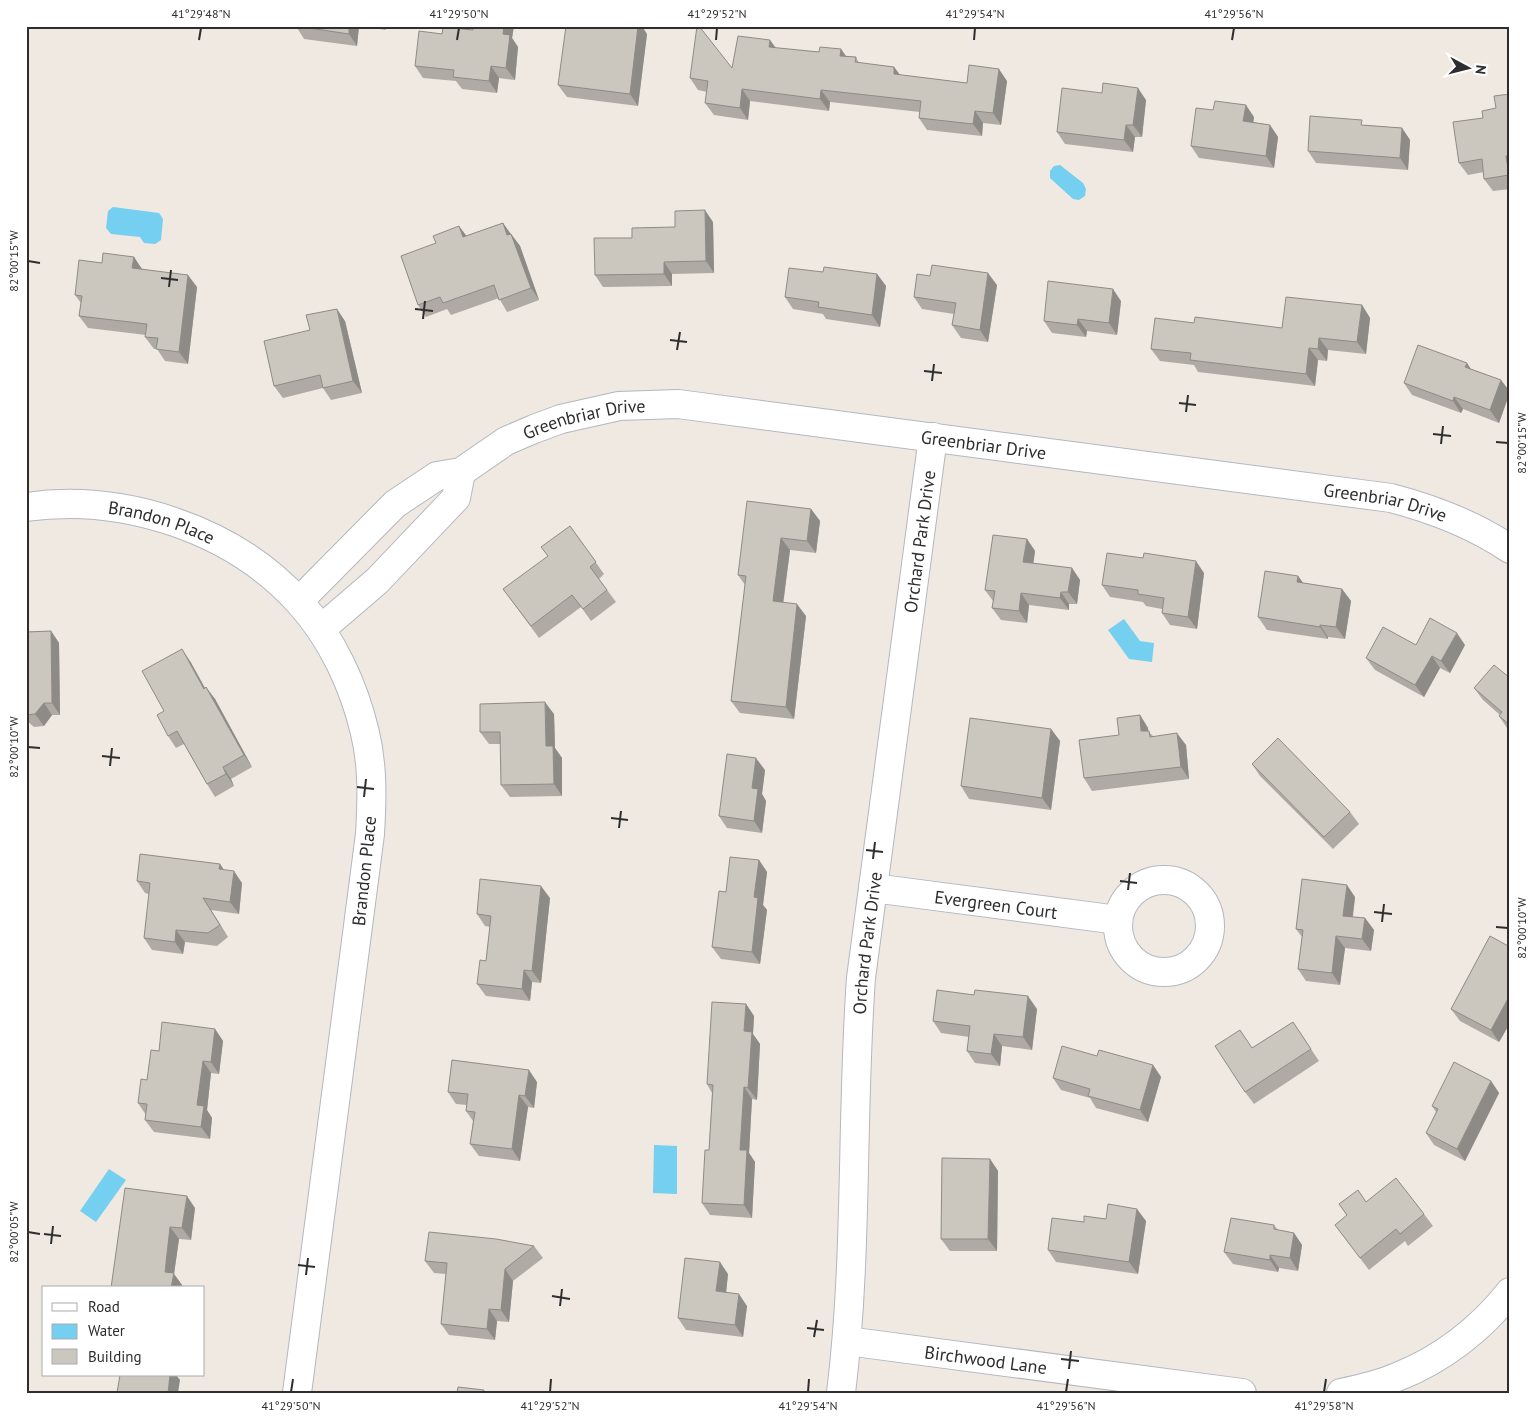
<svg xmlns="http://www.w3.org/2000/svg" width="1536" height="1419" font-family="'PT Sans',sans-serif">
  <style>
    .water { fill: #75cff0 }
    .lines { fill: none; stroke-linecap: round; stroke-linejoin: round }
    .minor-casing { stroke: #b4b7c1; stroke-width: 30 }
    .minor { stroke: #fff; stroke-width: 28 }
    .wall { fill: #afaba4 }
    .shaded-wall { fill: #8e8b86 }
    .building { fill: #cbc7bf; stroke: #8e8b86 }
    .ticks { fill: none; stroke: #2e2e2e; stroke-width: 2 }
    .labels { text-anchor: middle; dominant-baseline: central; stroke-width: 4; stroke-linejoin: round; paint-order: stroke }
    .street-label { font-size: 18px; fill: #2e2e2e; stroke: #fff }
    .neatline { fill: none; stroke: #2e2e2e; stroke-width: 2 }
    .ticks-label { font-size: 12px; text-anchor: middle; fill: #2e2e2e }
  </style>
  <rect width="100%" height="100%" fill="#efe9e1"/>
  <g class="water">
    <polygon points="1060,165 1083,183 1086,189 1085,196 1079,200 1073,199 1050,178 1050,171 1054,166"/>
    <polygon points="113,207 159,213 163,219 161,240 155,244 144,243 140,237 111,234 106,228 108,211"/>
    <polygon points="1124,619 1140,641 1154,643 1152,662 1129,659 1108,630"/>
    <polygon points="654,1145 677,1146 677,1194 653,1193"/>
    <polygon points="109,1169 126,1180 96,1222 80,1211"/>
  </g>
  <g class="lines">
    <g class="minor-casing">
      <g id="minor">
        <path id="s1" d="M26,507C123,493 233,529 299,602C332,638 354,686 365,733C373,766 372,800 370,834L297,1393"/>
        <path id="s2" d="M299,601L395,504L437,476L461,472L506,441L534,429L561,419L619,406L678,404L1391,498C1433,509 1473,524 1510,549"/>
        <polyline points="321,629 377,581 456,498 461,472"/>
        <circle cx="1164" cy="926" r="46"/>
        <path id="s3" d="M873,888L1118,920"/>
        <path id="s4" d="M847,1341L1242,1393"/>
        <path id="s5" d="M841,1393C858,1255 851,1116 861,978L933,437"/>
        <path d="M1341,1393C1360,1389 1379,1385 1397,1377C1441,1360 1481,1329 1510,1292"/>
      </g>
    </g>
    <use href="#minor" class="minor"/>
  </g>
  <g class="wall">
    <polygon points="296,26 386,26 386,30 359,26 357,46 304,39"/>
    <polygon points="473,26 514,26 512,38 518,47 515,80 499,78 497,93 462,89 456,81 423,78 415,66 442,34 473,30"/>
    <polygon points="647,34 638,106 567,97 558,85"/>
    <polygon points="775,48 819,52 841,49 846,56 856,57 859,63 894,67 900,75 967,83 1007,81 1001,125 983,123 982,136 927,130 919,118 920,112 830,102 829,111 750,101 748,120 714,115 705,103 707,92 698,90 690,78 732,68"/>
    <polygon points="1102,93 1146,100 1142,137 1135,137 1133,152 1065,144 1057,132"/>
    <polygon points="1510,94 1510,189 1493,191 1484,179 1484,172 1468,175 1459,163 1496,108"/>
    <polygon points="1254,117 1253,122 1270,125 1278,137 1274,168 1199,158 1191,146"/>
    <polygon points="1365,125 1402,128 1410,140 1408,170 1316,163 1308,151"/>
    <polygon points="713,222 714,273 672,274 672,286 603,287 595,275 632,238 675,227"/>
    <polygon points="503,223 520,246 539,300 507,312 499,298 451,315 447,309 426,317 418,305 436,243 459,226 466,236"/>
    <polygon points="134,257 142,270 197,287 188,364 165,361 157,349 154,349 145,337 146,335 88,328 79,316 81,303 75,295 102,263"/>
    <polygon points="823,272 877,274 886,286 880,327 826,319 823,314 793,309 785,297"/>
    <polygon points="997,285 988,342 961,338 952,325 954,314 922,309 914,297"/>
    <polygon points="1121,301 1117,335 1087,331 1086,337 1052,333 1044,321"/>
    <polygon points="1362,305 1370,318 1366,354 1328,350 1327,361 1318,360 1315,386 1198,372 1194,365 1160,361 1151,349 1194,323 1282,328"/>
    <polygon points="345,321 362,393 331,400 323,388 283,398 274,386 310,330"/>
    <polygon points="1471,369 1501,380 1510,392 1499,423 1463,409 1461,413 1412,395 1404,383"/>
    <polygon points="811,509 820,521 816,553 790,550 783,602 806,616 794,719 740,713 731,701 745,585 738,575"/>
    <polygon points="570,526 604,574 599,579 616,602 591,621 581,607 539,638 503,589 548,557"/>
    <polygon points="1027,539 1035,551 1033,563 1072,568 1080,580 1077,604 1069,604 1069,610 1029,605 1027,623 1001,620 992,608 993,601 985,590"/>
    <polygon points="1204,573 1197,629 1170,625 1162,613 1162,609 1146,606 1143,602 1110,597 1102,585"/>
    <polygon points="1298,576 1303,583 1342,589 1351,601 1345,639 1328,637 1328,639 1267,630 1258,617"/>
    <polygon points="51,631 59,643 60,715 52,715 44,726 34,727 26,720 26,632"/>
    <polygon points="1416,645 1465,645 1450,673 1440,668 1424,697 1375,670 1366,658"/>
    <polygon points="190,661 205,688 215,699 252,767 231,779 234,786 215,797 207,784 184,744 176,748 168,736 164,711"/>
    <polygon points="1510,678 1510,730 1507,728 1499,716 1500,715 1483,700 1474,688"/>
    <polygon points="554,714 555,748 562,758 562,796 510,797 501,785 501,744 489,744 480,732"/>
    <polygon points="1140,715 1148,728 1148,731 1153,736 1186,745 1189,779 1092,791 1084,778 1119,735"/>
    <polygon points="1051,729 1060,741 1051,810 969,799 961,786"/>
    <polygon points="1252,764 1350,812 1359,824 1333,849 1260,776"/>
    <polygon points="765,770 762,794 766,801 762,833 727,828 719,816"/>
    <polygon points="759,860 767,872 763,905 767,910 760,964 721,959 712,947 726,892"/>
    <polygon points="220,864 224,870 242,883 239,914 211,910 228,937 217,946 185,942 183,954 152,950 144,938 149,894 145,893 137,881"/>
    <polygon points="1355,897 1353,917 1365,918 1374,930 1371,951 1345,948 1340,985 1306,981 1298,969 1302,937 1296,929"/>
    <polygon points="550,898 541,983 532,982 530,1001 486,996 477,984 486,961 490,927 485,926 477,914"/>
    <polygon points="1510,947 1510,1023 1499,1042 1460,1021 1451,1009"/>
    <polygon points="746,1004 754,1016 753,1034 760,1044 757,1100 752,1099 749,1153 755,1162 752,1218 710,1215 702,1203 709,1150 712,1093 707,1084"/>
    <polygon points="1037,1009 1032,1050 1002,1046 1000,1066 975,1063 967,1051 969,1037 941,1033 933,1021"/>
    <polygon points="1293,1022 1319,1061 1254,1104 1245,1092 1252,1048"/>
    <polygon points="215,1029 223,1041 219,1074 211,1073 207,1110 212,1118 210,1139 154,1132 145,1120 146,1115 138,1103 159,1051"/>
    <polygon points="1097,1056 1153,1065 1161,1077 1148,1122 1096,1108 1090,1098 1061,1090 1053,1078"/>
    <polygon points="1491,1081 1499,1093 1465,1161 1434,1145 1426,1133 1436,1112 1432,1106"/>
    <polygon points="537,1082 534,1108 528,1107 520,1161 479,1156 470,1144 473,1121 466,1111 467,1105 456,1104 448,1092"/>
    <polygon points="990,1159 998,1171 997,1251 950,1251 941,1239"/>
    <polygon points="125,1188 195,1208 191,1240 179,1239 174,1274 182,1285 182,1288"/>
    <polygon points="1339,1204 1424,1214 1433,1226 1408,1246 1405,1241 1369,1270 1335,1225 1347,1216"/>
    <polygon points="1106,1219 1146,1221 1138,1274 1056,1262 1048,1250 1084,1222"/>
    <polygon points="1274,1225 1278,1230 1294,1233 1302,1245 1298,1271 1279,1268 1278,1272 1233,1264 1224,1252"/>
    <polygon points="534,1246 543,1258 513,1281 509,1322 497,1321 495,1340 449,1335 441,1324 446,1274 434,1273 425,1261"/>
    <polygon points="728,1274 726,1292 747,1306 743,1337 686,1330 678,1318"/>
  </g>
  <g class="shaded-wall">
    <polygon points="349,26 359,26 357,46 349,34"/>
    <polygon points="504,26 514,26 512,38 518,47 515,80 506,68 503,34"/>
    <polygon points="638,26 642,26 647,34 638,106 630,94"/>
    <polygon points="770,40 779,52 769,47"/>
    <polygon points="841,49 849,61 840,56"/>
    <polygon points="491,66 499,78 497,93 489,81"/>
    <polygon points="894,67 903,79 894,74"/>
    <polygon points="999,69 1007,81 1001,125 993,113"/>
    <polygon points="1138,88 1146,100 1142,137 1133,125"/>
    <polygon points="742,89 750,101 748,120 740,108"/>
    <polygon points="821,90 830,102 829,111 820,99"/>
    <polygon points="1246,105 1254,117 1252,133 1243,121"/>
    <polygon points="975,111 983,123 982,136 973,124"/>
    <polygon points="1126,125 1135,137 1133,152 1124,140"/>
    <polygon points="1270,125 1278,137 1274,168 1266,156"/>
    <polygon points="1402,128 1410,140 1408,170 1400,158"/>
    <polygon points="1506,156 1510,161 1510,176 1509,175"/>
    <polygon points="705,210 713,222 714,273 706,261"/>
    <polygon points="503,223 511,235 507,235"/>
    <polygon points="459,226 468,238 463,237"/>
    <polygon points="511,234 520,246 539,300 531,288"/>
    <polygon points="134,257 142,269 141,281 132,268"/>
    <polygon points="664,262 672,274 672,286 664,274"/>
    <polygon points="988,273 997,285 988,342 980,330"/>
    <polygon points="877,274 886,286 880,327 872,315"/>
    <polygon points="188,275 197,287 188,364 179,352"/>
    <polygon points="1113,289 1121,301 1117,335 1109,323"/>
    <polygon points="1362,305 1370,318 1366,354 1357,342"/>
    <polygon points="337,309 345,321 362,393 353,381"/>
    <polygon points="1078,319 1087,331 1086,337 1077,325"/>
    <polygon points="1319,338 1328,350 1327,361 1318,349"/>
    <polygon points="1309,348 1318,360 1315,386 1306,374"/>
    <polygon points="1467,363 1475,375 1465,367"/>
    <polygon points="1501,380 1510,392 1499,423 1490,410"/>
    <polygon points="1454,397 1463,409 1461,413 1453,401"/>
    <polygon points="811,509 820,521 816,553 807,541"/>
    <polygon points="781,538 790,550 782,613 773,601"/>
    <polygon points="1027,539 1035,551 1032,574 1023,562"/>
    <polygon points="1196,561 1204,573 1197,629 1188,617"/>
    <polygon points="1072,568 1080,580 1077,604 1068,592"/>
    <polygon points="1298,576 1307,588 1297,582"/>
    <polygon points="1342,589 1351,601 1345,639 1336,627"/>
    <polygon points="1061,592 1069,604 1069,610 1060,598"/>
    <polygon points="1021,593 1029,605 1027,623 1019,611"/>
    <polygon points="797,604 806,616 794,719 786,707"/>
    <polygon points="1320,625 1328,637 1328,639 1320,627"/>
    <polygon points="51,631 59,643 60,715 52,703"/>
    <polygon points="1457,633 1465,645 1450,673 1441,661"/>
    <polygon points="182,649 190,661 212,701 204,689"/>
    <polygon points="1432,656 1440,668 1424,697 1415,685"/>
    <polygon points="206,687 215,699 252,767 244,755"/>
    <polygon points="545,702 554,714 555,748 562,758 562,796 554,784 546,746"/>
    <polygon points="44,703 52,715 44,726 35,714"/>
    <polygon points="1140,715 1148,728 1150,743 1141,731"/>
    <polygon points="1051,729 1060,741 1051,810 1042,798"/>
    <polygon points="1177,733 1186,745 1189,779 1181,767"/>
    <polygon points="756,758 765,770 762,794 766,801 762,833 754,821 752,788"/>
    <polygon points="223,767 231,779 234,786 226,774"/>
    <polygon points="759,860 767,872 763,905 767,910 760,964 752,952 754,897"/>
    <polygon points="220,864 228,876 219,869"/>
    <polygon points="234,871 242,883 239,914 230,902"/>
    <polygon points="1347,885 1355,897 1351,928 1343,916"/>
    <polygon points="541,886 550,898 541,983 532,971"/>
    <polygon points="203,898 211,910 228,937 220,925"/>
    <polygon points="1365,918 1374,930 1371,951 1362,939"/>
    <polygon points="176,930 185,942 183,954 175,942"/>
    <polygon points="1336,936 1345,948 1340,985 1332,973"/>
    <polygon points="524,970 532,982 530,1001 522,989"/>
    <polygon points="1510,995 1510,1023 1499,1042 1491,1030"/>
    <polygon points="1028,996 1037,1009 1032,1050 1023,1037"/>
    <polygon points="746,1004 754,1016 753,1034 760,1044 757,1100 748,1088 744,1031"/>
    <polygon points="215,1029 223,1041 219,1074 211,1062"/>
    <polygon points="994,1034 1002,1046 1000,1066 991,1054"/>
    <polygon points="203,1061 211,1073 207,1110 212,1118 210,1139 201,1127 197,1105"/>
    <polygon points="1153,1065 1161,1077 1148,1122 1140,1110"/>
    <polygon points="529,1070 537,1082 534,1108 525,1096"/>
    <polygon points="1491,1081 1499,1093 1465,1161 1457,1149"/>
    <polygon points="744,1087 752,1099 749,1153 755,1162 752,1218 744,1205 740,1150"/>
    <polygon points="519,1095 528,1107 520,1161 512,1149"/>
    <polygon points="990,1159 998,1171 997,1251 988,1239"/>
    <polygon points="187,1196 195,1208 191,1240 182,1228"/>
    <polygon points="1137,1209 1146,1221 1138,1274 1129,1262"/>
    <polygon points="170,1227 179,1239 174,1274 182,1285 182,1288 171,1288 165,1272"/>
    <polygon points="1294,1233 1302,1245 1298,1271 1290,1258"/>
    <polygon points="1270,1255 1279,1268 1278,1272 1270,1260"/>
    <polygon points="720,1262 728,1274 725,1303 716,1291"/>
    <polygon points="505,1269 513,1281 509,1322 501,1310"/>
    <polygon points="739,1294 747,1306 743,1337 735,1325"/>
    <polygon points="489,1309 497,1321 495,1340 487,1329"/>
    <polygon points="170,1375 176,1375 180,1380 178,1393 168,1393"/>
  </g>
  <g class="building">
    <polygon points="296,26 349,26 349,34"/>
    <polygon points="473,26 504,26 503,34 510,35 506,68 491,66 489,81 453,77 454,70 415,66 419,31 442,34 443,27 473,30"/>
    <polygon points="566,26 602,26 614,28 614,26 638,26 630,94 558,85"/>
    <polygon points="697,26 699,26 732,68 738,36 770,40 769,47 819,52 820,47 841,49 840,56 856,57 855,62 894,67 894,74 967,83 969,65 999,69 993,113 975,111 973,124 919,118 921,101 821,90 820,99 742,89 740,108 705,103 708,81 690,78"/>
    <polygon points="1103,83 1138,88 1133,125 1126,125 1124,140 1057,132 1062,88 1102,93"/>
    <polygon points="1510,94 1510,155 1506,156 1509,175 1484,179 1482,159 1459,163 1453,122 1483,118 1482,111 1496,108 1494,96"/>
    <polygon points="1215,101 1246,105 1243,121 1270,125 1266,156 1191,146 1196,108 1213,110"/>
    <polygon points="1310,116 1362,120 1361,125 1402,128 1400,158 1308,151"/>
    <polygon points="705,210 706,261 664,262 664,274 595,275 594,238 632,238 632,228 675,227 675,211"/>
    <polygon points="503,223 507,235 511,234 531,288 499,300 494,285 443,303 440,297 418,305 401,256 436,243 433,236 459,226 463,237"/>
    <polygon points="103,253 134,257 132,268 188,275 179,352 156,349 158,338 145,337 147,324 79,316 82,296 75,295 79,260 102,263"/>
    <polygon points="932,265 988,273 980,330 952,325 956,303 914,297 917,274 930,276"/>
    <polygon points="824,267 877,274 872,315 818,307 819,302 785,297 789,268 823,272"/>
    <polygon points="1048,281 1113,289 1109,323 1078,319 1077,325 1044,321"/>
    <polygon points="1286,297 1362,305 1357,342 1319,338 1318,349 1309,348 1306,374 1190,360 1191,353 1151,349 1155,318 1194,323 1195,317 1282,328"/>
    <polygon points="337,309 353,381 323,388 320,375 274,386 264,341 310,330 306,315"/>
    <polygon points="1418,345 1467,363 1465,367 1501,380 1490,410 1454,397 1453,401 1404,383"/>
    <polygon points="747,501 811,509 807,541 781,538 773,601 797,604 786,707 731,701 746,576 738,575"/>
    <polygon points="570,526 596,562 590,567 607,590 583,609 572,595 531,626 503,589 548,556 541,547"/>
    <polygon points="993,535 1027,539 1023,562 1072,568 1068,592 1061,592 1060,598 1021,593 1019,611 992,608 995,591 985,590"/>
    <polygon points="1107,553 1143,558 1144,553 1196,561 1188,617 1162,613 1164,598 1138,594 1138,590 1102,585"/>
    <polygon points="1265,571 1298,576 1297,582 1342,589 1336,627 1320,625 1320,627 1258,617"/>
    <polygon points="1430,618 1457,633 1441,661 1432,656 1415,685 1366,658 1383,627 1416,645"/>
    <polygon points="51,631 52,703 44,703 35,714 26,715 26,632"/>
    <polygon points="182,649 204,689 206,687 244,755 223,767 226,774 207,784 177,731 168,736 157,715 164,711 142,671"/>
    <polygon points="1494,665 1510,678 1510,725 1499,716 1502,712 1474,688"/>
    <polygon points="545,702 546,746 553,746 554,784 501,785 500,732 480,732 480,704"/>
    <polygon points="1140,715 1141,731 1149,731 1150,737 1177,733 1181,767 1084,778 1079,740 1119,735 1117,718"/>
    <polygon points="970,718 1051,729 1042,798 961,786"/>
    <polygon points="1278,738 1350,812 1324,837 1252,764"/>
    <polygon points="727,754 756,758 752,788 758,789 754,821 719,816"/>
    <polygon points="140,854 220,864 219,869 234,871 230,902 203,898 220,925 208,933 176,930 175,942 144,938 150,883 137,881"/>
    <polygon points="730,857 759,860 754,897 758,898 752,952 712,947 719,891 726,892"/>
    <polygon points="480,879 541,886 532,971 524,970 522,989 477,984 480,960 486,961 491,916 477,914"/>
    <polygon points="1302,879 1347,885 1343,916 1365,918 1362,939 1336,936 1332,973 1298,969 1303,930 1296,929"/>
    <polygon points="1490,936 1510,947 1510,995 1491,1030 1451,1009"/>
    <polygon points="937,990 974,995 975,990 1028,996 1023,1037 994,1034 991,1054 967,1051 970,1026 933,1021"/>
    <polygon points="712,1002 746,1004 744,1031 752,1032 748,1088 744,1087 740,1150 747,1150 744,1205 702,1203 705,1150 709,1150 713,1085 707,1084"/>
    <polygon points="162,1022 215,1029 211,1062 203,1061 197,1105 204,1106 201,1127 145,1120 147,1104 138,1103 141,1079 147,1080 151,1050 159,1051"/>
    <polygon points="1293,1022 1311,1049 1245,1092 1215,1046 1240,1030 1252,1048"/>
    <polygon points="1062,1046 1097,1056 1099,1050 1153,1065 1140,1110 1088,1096 1090,1089 1053,1078"/>
    <polygon points="452,1060 529,1070 525,1096 519,1095 512,1149 470,1144 475,1112 466,1111 468,1094 448,1092"/>
    <polygon points="1454,1062 1491,1081 1457,1149 1426,1133 1438,1109 1432,1106"/>
    <polygon points="942,1158 990,1159 988,1239 941,1239"/>
    <polygon points="1396,1178 1424,1214 1400,1234 1396,1229 1360,1258 1335,1225 1347,1215 1339,1204 1358,1190 1366,1202"/>
    <polygon points="125,1188 187,1196 182,1228 170,1227 165,1272 174,1273 171,1288 111,1288"/>
    <polygon points="1108,1204 1137,1209 1129,1262 1048,1250 1052,1218 1084,1222 1084,1216 1106,1219"/>
    <polygon points="1231,1218 1274,1225 1274,1229 1294,1233 1290,1258 1270,1255 1270,1260 1224,1252"/>
    <polygon points="429,1232 496,1239 534,1246 505,1269 501,1310 489,1309 487,1329 441,1324 447,1263 425,1261"/>
    <polygon points="685,1258 720,1262 716,1291 739,1294 735,1325 678,1318"/>
    <polygon points="120,1375 170,1375 168,1393 117,1393"/>
    <polygon points="458,1387 484,1390 483,1393 457,1393"/>
  </g>
  <path class="ticks" d="M199,40L201,28M457,40L459,28M716,40L717,28M974,40L975,28M1232,40L1234,28M28,261L40,263M161,278L178,280M169,287L171,270M415,309L433,311M423,319L425,301M670,340L687,342M677,350L680,332M924,371L942,373M932,381L934,364M1179,403L1196,405M1186,412L1188,395M1433,434L1451,436M1496,442L1508,443M1441,444L1443,426M28,747L40,748M102,756L120,758M110,766L112,748M357,787L374,789M364,797L366,779M611,818L628,820M619,828L621,811M866,850L883,852M873,859L875,842M1120,881L1137,883M1128,890L1130,873M1374,912L1392,914M1382,922L1384,904M1496,927L1508,928M28,1232L40,1234M44,1234L61,1236M51,1244L53,1226M298,1265L315,1267M306,1275L308,1258M552,1296L570,1299M560,1306L562,1289M807,1328L824,1330M814,1337L817,1320M1061,1359L1079,1361M1069,1369L1071,1351M291,1392L293,1379M550,1392L551,1379M808,1392L809,1379M1066,1392L1068,1379M1324,1392L1326,1379"/>
  <g class="labels">
    <g class="street-label">
      <text stroke="none"><textPath href="#s2" startOffset="348">Greenbriar Drive</textPath></text>
      <text stroke="none"><textPath href="#s2" startOffset="752">Greenbriar Drive</textPath></text>
      <text stroke="none"><textPath href="#s2" startOffset="1158">Greenbriar Drive</textPath></text>
      <text stroke="none"><textPath href="#s1" startOffset="138">Brandon Place</textPath></text>
      <text stroke="none"><textPath href="#s5" startOffset="856">Orchard Park Drive</textPath></text>
      <text transform="translate(364 871) rotate(-84)">Brandon Place</text>
      <text stroke="none"><textPath href="#s3" startOffset="124">Evergreen Court</textPath></text>
      <text stroke="none"><textPath href="#s5" startOffset="451">Orchard Park Drive</textPath></text>
      <text stroke="none"><textPath href="#s4" startOffset="140">Birchwood Lane</textPath></text>
    </g>
  </g>
  <rect width="1536" height="1419" fill="none" stroke="#ffffff" stroke-width="55"/>
  <rect x="42" y="1286" width="162" height="90" fill="#ffffff" stroke="#ababab"/>
  <rect x="52" y="1303" width="25" height="8" fill="#ffffff" stroke="#ababab"/>
  <text x="88" y="1312" font-size="15" fill="#2e2e2e">Road</text>
  <rect x="52" y="1324" width="25" height="15" fill="#75cff0" stroke="#ababab"/>
  <text x="88" y="1336" font-size="15" fill="#2e2e2e">Water</text>
  <rect x="52" y="1349" width="25" height="15" fill="#cbc7bf" stroke="#ababab"/>
  <text x="88" y="1362" font-size="15" fill="#2e2e2e">Building</text>
  <g transform="translate(1468 68) rotate(97)" stroke="#ffffff" stroke-width="4" paint-order="stroke">
  <path d="M0-4L9 19L0 12L-9 19Z" fill="#2e2e2e"/>
  <text y="-8" font-size="14" font-weight="bold" text-anchor="middle" fill="#2e2e2e">N</text>
  </g>
  <rect x="28" y="28" width="1480" height="1364" class="neatline"/>
  <g class="ticks-label">
    <text x="201" y="18">41°29'48"N</text>
    <text x="459" y="18">41°29'50"N</text>
    <text x="717" y="18">41°29'52"N</text>
    <text x="975" y="18">41°29'54"N</text>
    <text x="1234" y="18">41°29'56"N</text>
    <text transform="translate(14 261) rotate(-90)" y="4">82°00'15"W</text>
    <text transform="translate(1522 443) rotate(-90)" y="4">82°00'15"W</text>
    <text transform="translate(14 747) rotate(-90)" y="4">82°00'10"W</text>
    <text transform="translate(1522 928) rotate(-90)" y="4">82°00'10"W</text>
    <text transform="translate(14 1232) rotate(-90)" y="4">82°00'05"W</text>
    <text x="291" y="1410">41°29'50"N</text>
    <text x="550" y="1410">41°29'52"N</text>
    <text x="808" y="1410">41°29'54"N</text>
    <text x="1066" y="1410">41°29'56"N</text>
    <text x="1324" y="1410">41°29'58"N</text>
  </g>
</svg>
